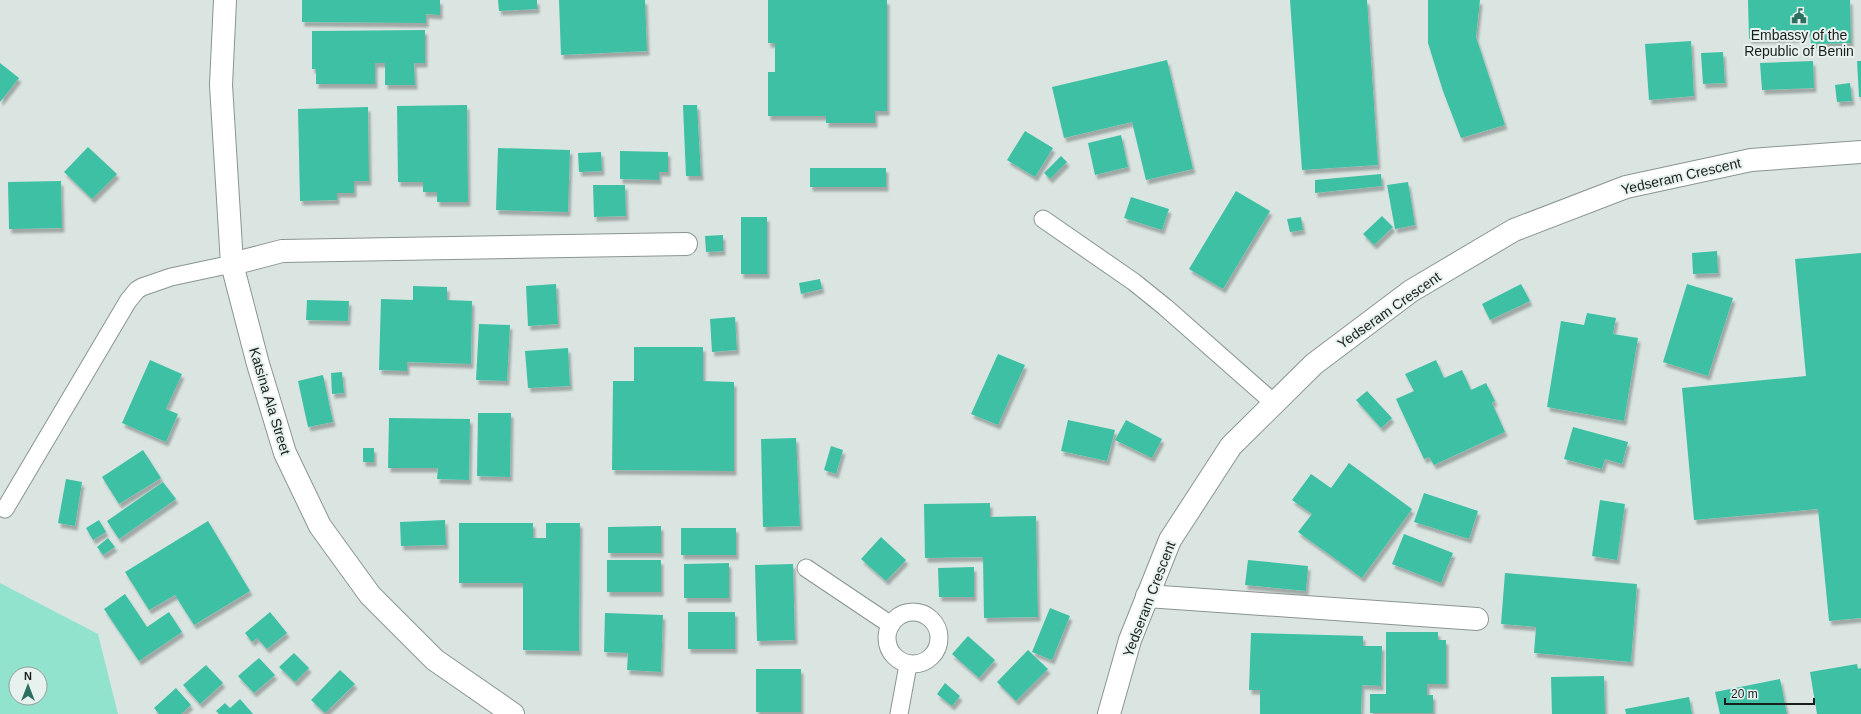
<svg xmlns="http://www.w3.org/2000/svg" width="1861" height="714" font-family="Arial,sans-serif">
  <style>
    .green { fill: #91e3cd; fill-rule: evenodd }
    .building { fill: #3ec0a4; filter: url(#shadow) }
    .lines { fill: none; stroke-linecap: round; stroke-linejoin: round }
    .lane-casing { stroke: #8a9591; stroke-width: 19 }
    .street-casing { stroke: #8a9591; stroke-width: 24 }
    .lane { stroke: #fff; stroke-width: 17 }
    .street { stroke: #fff; stroke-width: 22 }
    .labels { text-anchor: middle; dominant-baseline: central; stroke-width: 4; stroke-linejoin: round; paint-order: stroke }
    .poi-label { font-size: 14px; fill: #191e1c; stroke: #e7f2ef }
    .street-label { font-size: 14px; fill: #191e1c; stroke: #e7f2ef }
  </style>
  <defs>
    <filter id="shadow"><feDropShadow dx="2.5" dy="4.5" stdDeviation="1" flood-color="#0004"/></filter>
  </defs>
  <rect width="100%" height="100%" fill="#dae5e1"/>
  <path class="green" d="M0,583L98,634L118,714H0ZM16,674H40V698H16Z"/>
  <g class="building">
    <polygon points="302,0 440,0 440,15 426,14 426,23 302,22"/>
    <polygon points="498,0 537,0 537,9 499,11"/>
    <polygon points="559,0 645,0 647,51 561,55"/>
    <polygon points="768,0 887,0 887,111 875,111 875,123 826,123 826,116 768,116 768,72 775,72 775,43 768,43"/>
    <polygon points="1290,0 1367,0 1378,165 1302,170"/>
    <polygon points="1428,0 1480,0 1476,37 1505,125 1461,138 1443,91 1428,43"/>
    <polygon points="1748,0 1850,0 1851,43 1811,44 1810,32 1798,32 1798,38 1749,39"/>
    <polygon points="425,30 425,63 414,63 415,85 385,85 385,63 375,63 375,84 316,84 316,69 312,69 312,31"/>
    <polygon points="1691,41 1694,96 1649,100 1645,44"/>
    <polygon points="1723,52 1725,83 1703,84 1701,53"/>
    <polygon points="1167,60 1193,169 1146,180 1132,122 1064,138 1052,87"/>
    <polygon points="1813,61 1814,88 1762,90 1760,63"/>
    <polygon points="1857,61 1861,61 1861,97 1859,97"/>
    <polygon points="0,63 19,78 0,102"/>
    <polygon points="1850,83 1852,101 1837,102 1835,85"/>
    <polygon points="467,105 468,202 437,202 437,192 423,192 423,182 398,182 397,106"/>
    <polygon points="683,105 697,105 701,176 686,176"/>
    <polygon points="368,107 369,181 354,181 354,193 337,193 337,200 300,201 298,109"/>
    <polygon points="1025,131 1053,148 1035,177 1007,160"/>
    <polygon points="1121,135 1128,167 1095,175 1088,143"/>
    <polygon points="88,147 117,174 92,199 64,172"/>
    <polygon points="498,148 570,150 568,212 496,210"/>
    <polygon points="620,151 668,152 668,172 659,172 659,180 620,179"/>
    <polygon points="601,152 602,171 579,172 578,153"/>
    <polygon points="1061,156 1067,162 1050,179 1044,173"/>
    <rect x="810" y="168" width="76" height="19"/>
    <polygon points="1381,174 1382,186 1315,193 1315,180"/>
    <polygon points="61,181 62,228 9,229 8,182"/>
    <polygon points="1408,182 1415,225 1395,229 1387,185"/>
    <polygon points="593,185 625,185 626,216 594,217"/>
    <polygon points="1236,191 1270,211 1223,289 1189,269"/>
    <polygon points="1131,197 1169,209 1162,230 1124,218"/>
    <polygon points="1382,216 1393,227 1374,245 1363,234"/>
    <rect x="741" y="217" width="26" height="57"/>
    <polygon points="1301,217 1303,230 1290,232 1287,219"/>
    <polygon points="723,235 723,251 706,252 705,236"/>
    <polygon points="1717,251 1718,273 1693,274 1692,253"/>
    <polygon points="1861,253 1861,618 1829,621 1818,509 1694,520 1682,388 1806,376 1795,259"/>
    <polygon points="820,279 822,289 801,294 799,283"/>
    <polygon points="556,284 558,324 528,326 526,286"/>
    <polygon points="1521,284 1530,301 1490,320 1482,304"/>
    <polygon points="1687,284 1733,298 1708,376 1663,362"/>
    <polygon points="413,286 447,287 447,300 472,301 471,364 407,362 407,371 379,370 381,299 413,300"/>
    <polygon points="307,300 349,301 348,321 306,320"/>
    <polygon points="1587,313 1616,318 1613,334 1638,338 1624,421 1547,407 1561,321 1584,325"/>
    <polygon points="735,317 737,350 712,352 710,319"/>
    <polygon points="479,324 510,325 507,381 476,380"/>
    <polygon points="634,347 703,347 703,381 734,382 734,471 612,470 613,381 634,381"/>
    <polygon points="568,348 570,386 528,388 525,351"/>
    <polygon points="998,354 1025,365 998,425 971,414"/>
    <polygon points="150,360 182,374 166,409 178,414 166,442 122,423"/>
    <polygon points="1436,360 1444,378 1462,370 1471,390 1486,383 1495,401 1492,403 1505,432 1434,465 1429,457 1424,459 1396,399 1414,391 1405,374"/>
    <polygon points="342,372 344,393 332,394 331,373"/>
    <polygon points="323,375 333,422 308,427 298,381"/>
    <polygon points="1367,391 1392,418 1381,428 1356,400"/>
    <polygon points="478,413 511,413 510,477 477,476"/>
    <polygon points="389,418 470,419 469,480 437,479 438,468 388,468"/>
    <polygon points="1068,420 1115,430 1107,461 1061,451"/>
    <polygon points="1126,420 1162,439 1152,458 1115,440"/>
    <polygon points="1573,427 1628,442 1622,464 1605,459 1602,469 1564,459"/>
    <polygon points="796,438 800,526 763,527 761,439"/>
    <polygon points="831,446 843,450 836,474 824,470"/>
    <rect x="363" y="448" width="11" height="14"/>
    <polygon points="143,450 161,478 119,504 102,477"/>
    <polygon points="1349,463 1412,509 1362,578 1298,532 1312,514 1292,500 1311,474 1331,488"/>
    <polygon points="66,479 82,482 75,526 58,523"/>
    <polygon points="163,482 176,499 119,539 107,521"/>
    <polygon points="1424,493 1478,511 1469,539 1414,522"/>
    <polygon points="1600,500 1625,504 1617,560 1592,556"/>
    <polygon points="990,503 990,517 1036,516 1038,617 984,618 983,557 925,558 924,504"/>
    <polygon points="99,520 106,532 93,540 86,528"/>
    <polygon points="445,520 446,545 401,546 400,522"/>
    <polygon points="208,521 250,591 194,625 175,595 149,610 125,572"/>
    <polygon points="459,523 533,523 533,538 546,538 546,523 580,523 579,651 523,650 523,583 459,583"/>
    <polygon points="661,526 661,553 608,553 608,527"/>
    <rect x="681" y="528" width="55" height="27"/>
    <polygon points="1404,534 1453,553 1441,583 1392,564"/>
    <polygon points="881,537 906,560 886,581 861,559"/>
    <polygon points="108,538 115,547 103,555 97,547"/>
    <rect x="607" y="560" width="54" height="32"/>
    <polygon points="1248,560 1308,566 1306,591 1245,585"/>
    <polygon points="729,563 729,598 684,598 684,564"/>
    <polygon points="793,564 795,640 757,641 755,565"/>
    <polygon points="974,567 974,597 939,597 938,568"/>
    <polygon points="1505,573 1637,584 1631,662 1534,653 1536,627 1501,624"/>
    <polygon points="125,594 147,627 169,612 182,632 139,661 104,609"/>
    <polygon points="1050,608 1070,616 1052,660 1032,652"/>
    <polygon points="270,612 287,633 267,649 257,638 252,642 245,633"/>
    <rect x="688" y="612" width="47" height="37"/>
    <polygon points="605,613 663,615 661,672 627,670 628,653 604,652"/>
    <polygon points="1386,632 1438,632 1438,640 1446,640 1446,684 1427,684 1427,695 1433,695 1433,713 1370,713 1370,694 1386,694"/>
    <polygon points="1251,633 1363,636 1363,646 1382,646 1381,686 1362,685 1361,714 1260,714 1260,690 1249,690"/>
    <polygon points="968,636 995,660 979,678 952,654"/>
    <polygon points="1028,650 1048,669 1016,701 997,682"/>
    <polygon points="294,653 309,668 295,682 279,667"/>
    <polygon points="259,658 275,675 254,693 238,676"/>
    <polygon points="1857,664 1858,669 1861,668 1861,714 1817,714 1810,672"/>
    <polygon points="206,665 223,683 200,704 183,685"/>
    <rect x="756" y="669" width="45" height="43"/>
    <polygon points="340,670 355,684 325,713 311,700"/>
    <polygon points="1604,676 1605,714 1552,714 1551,677"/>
    <polygon points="1780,679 1787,714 1720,714 1715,692"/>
    <polygon points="945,683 960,696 952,706 937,694"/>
    <polygon points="176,688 191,705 181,714 159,714 154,708"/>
    <polygon points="1689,697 1692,714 1626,714 1625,709"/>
    <polygon points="240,699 253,714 219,714 216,711 225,703 230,708"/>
  </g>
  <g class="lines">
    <g class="lane-casing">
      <g id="lane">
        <polyline points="1043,219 1134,282 1165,307 1274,403"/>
        <polyline points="5,509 128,301 137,290 142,287 171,277 232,264"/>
        <polyline points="806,568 891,625"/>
        <circle cx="913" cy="638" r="26"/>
        <polyline points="899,714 908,665"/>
      </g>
    </g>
    <g class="street-casing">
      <g id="street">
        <polyline points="225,0 221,85 232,264 258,364 285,453 320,526 370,595 435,660 513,714"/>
        <polyline points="232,264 282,251 686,244"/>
        <polyline points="1147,596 1477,619"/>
        <polyline points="1109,714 1130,640 1170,540 1231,446 1314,364 1411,291 1514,230 1626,187 1751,160 1861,152"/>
      </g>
    </g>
    <use href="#lane" class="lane"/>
    <use href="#street" class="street"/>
  </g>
  <defs>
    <g id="civic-bare" transform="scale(1.2)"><path d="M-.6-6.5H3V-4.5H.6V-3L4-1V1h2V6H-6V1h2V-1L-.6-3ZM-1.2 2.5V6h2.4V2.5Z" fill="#2d6f60" stroke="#e7f2ef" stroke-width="2.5" paint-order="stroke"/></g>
  </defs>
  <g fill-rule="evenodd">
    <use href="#civic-bare" x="1799" y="16"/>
  </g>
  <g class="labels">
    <g class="poi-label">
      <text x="1799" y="35">Embassy of the<tspan x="1799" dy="16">Republic of Benin</tspan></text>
    </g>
    <g class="street-label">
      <text transform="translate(1681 176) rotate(-13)">Yedseram Crescent</text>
      <text transform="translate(1389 310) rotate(-35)">Yedseram Crescent</text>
      <text transform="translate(270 401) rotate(73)">Katsina Ala Street</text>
      <text transform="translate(1149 599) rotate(-69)">Yedseram Crescent</text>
    </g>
  </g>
  <g transform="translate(28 686)"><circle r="19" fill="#e7f2ef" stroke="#959d9b"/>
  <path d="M0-3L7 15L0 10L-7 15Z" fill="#2d6f60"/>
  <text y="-6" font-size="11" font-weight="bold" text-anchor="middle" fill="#191e1c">N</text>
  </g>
  <path d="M1725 698v6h89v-6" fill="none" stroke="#191e1c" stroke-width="2"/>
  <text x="1731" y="698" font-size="12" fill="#191e1c" stroke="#e7f2ef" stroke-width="3" paint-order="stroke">20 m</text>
</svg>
